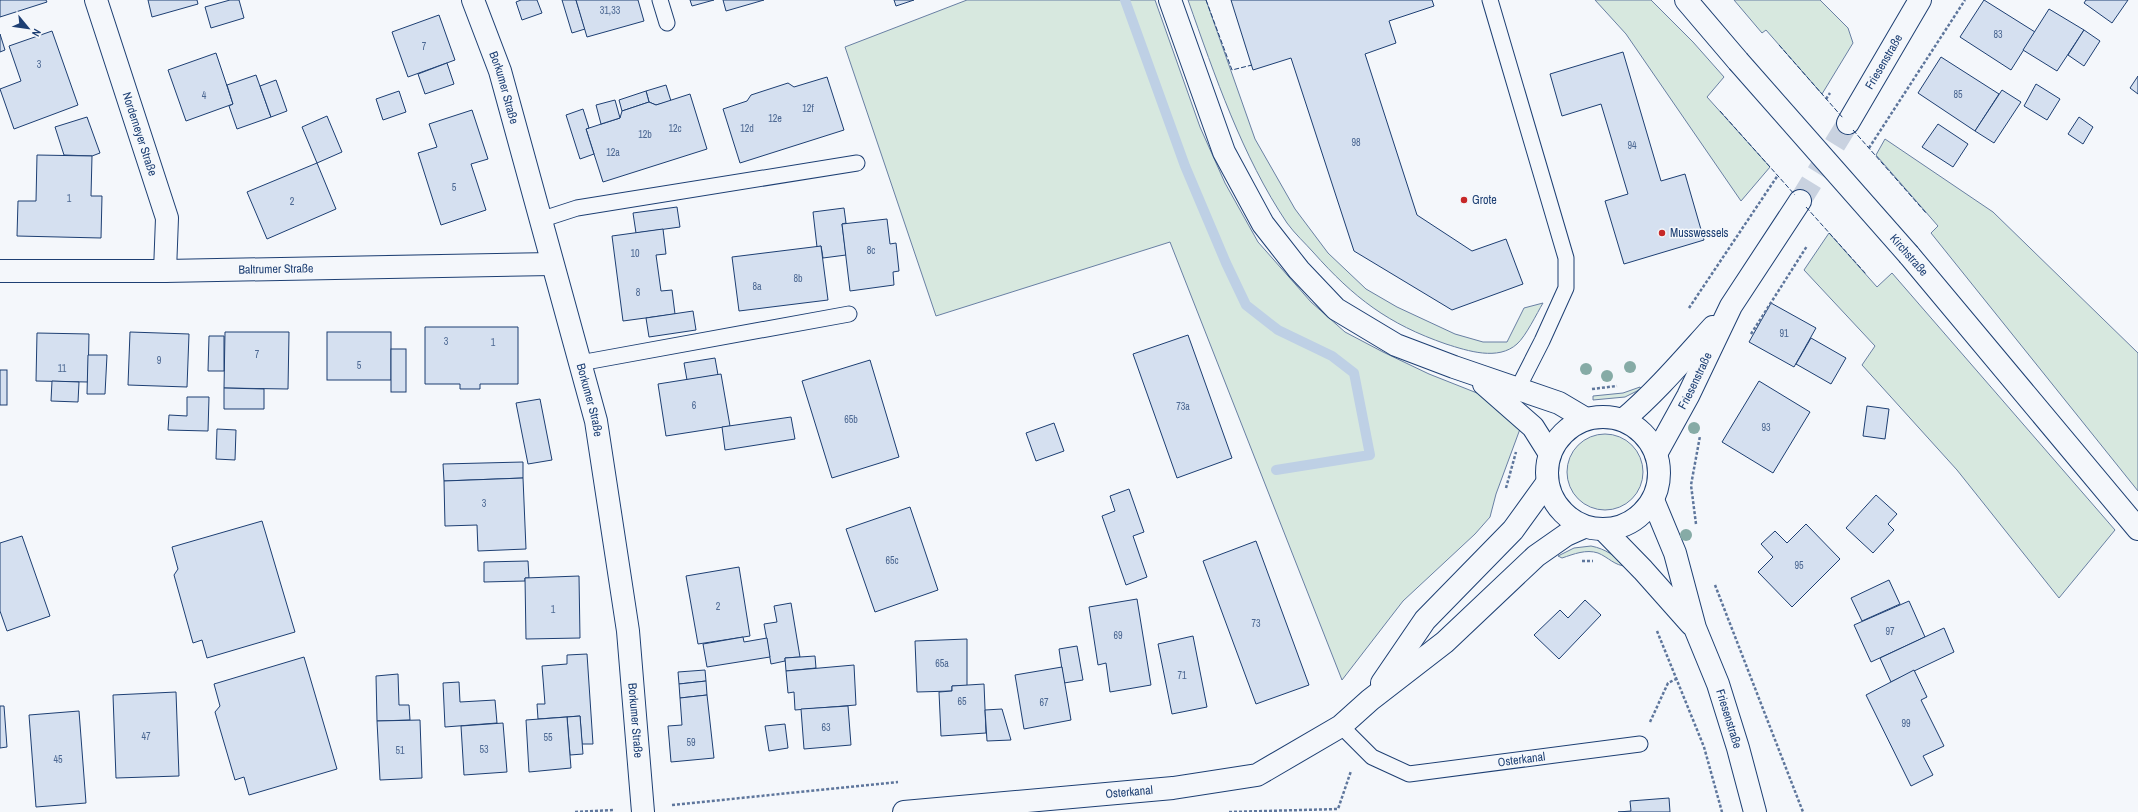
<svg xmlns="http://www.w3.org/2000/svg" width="2138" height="812" font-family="'Archivo Narrow',sans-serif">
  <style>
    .green { fill: #d7e8df; stroke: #687fa3 }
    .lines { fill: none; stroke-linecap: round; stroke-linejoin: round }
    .stream { stroke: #bed0e5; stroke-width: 10 }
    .building { fill: #d5e0f0; stroke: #1d3f73 }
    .secondary-tunnel { stroke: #c9d2e0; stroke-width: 22; stroke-dasharray: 22 11; stroke-linecap: butt }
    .lane-casing { stroke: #1d3f73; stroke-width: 17 }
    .street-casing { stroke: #1d3f73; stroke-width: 24 }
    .secondary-casing { stroke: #1d3f73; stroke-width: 24 }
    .primary-casing { stroke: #1d3f73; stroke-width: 24 }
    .path { stroke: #5e769c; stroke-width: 2.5; stroke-dasharray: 3 2; stroke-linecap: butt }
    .lane { stroke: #f4f7fb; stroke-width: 15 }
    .street { stroke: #f4f7fb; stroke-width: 22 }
    .secondary { stroke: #f4f7fb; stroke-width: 22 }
    .primary { stroke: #f4f7fb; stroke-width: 22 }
    .primary-bridge-casing { stroke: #1d3f73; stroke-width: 24; stroke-linecap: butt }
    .primary-bridge { stroke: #f4f7fb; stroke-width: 22 }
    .fence { stroke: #1d3f73; stroke-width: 1; stroke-dasharray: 5 2; stroke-linecap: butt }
    .tree { fill: #86aba6 }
    .poi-dot { fill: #c62828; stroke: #f4f7fb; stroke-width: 1.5 }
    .labels { text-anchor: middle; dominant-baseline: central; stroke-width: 3; stroke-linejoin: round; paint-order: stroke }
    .number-label { font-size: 10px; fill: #4b6792 }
    .street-label { font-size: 12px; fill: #1d3f73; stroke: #f4f7fb }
    .poi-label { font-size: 12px; fill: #1d3f73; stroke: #f4f7fb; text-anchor: start }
  </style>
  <rect width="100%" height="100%" fill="#f4f7fb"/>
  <g class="green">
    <polygon points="967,0 1155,0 1200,127 1225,183 1258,242 1311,302 1345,332 1383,352 1429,374 1477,393 1504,412 1520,429 1496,494 1490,517 1475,534 1403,601 1342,680 1170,242 936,316 845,47"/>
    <path d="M1188,0H1206L1255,139L1295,209L1328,253L1366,289L1397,307L1455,334L1483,342H1507L1524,308L1543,303C1537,313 1526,336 1517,344C1498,361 1468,351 1446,344C1388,324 1354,298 1313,252C1305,243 1295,234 1287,223C1242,156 1215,76 1188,0Z"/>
    <polygon points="1595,0 1651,0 1693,42 1724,77 1707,97 1770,167 1741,201 1626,34"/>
    <polygon points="1734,0 1820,0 1848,28 1853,43 1822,94 1766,30 1762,33"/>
    <polygon points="1885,139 1993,212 2138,353 2138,491 1931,233 1938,226 1876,155"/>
    <polygon points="1829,233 1877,287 1892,273 2115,530 2059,598 1957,470 1862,365 1875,346 1804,270"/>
    <polygon points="1640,387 1641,389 1625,397 1593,400 1593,396 1623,393"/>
    <circle cx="1605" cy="472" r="38"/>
    <path d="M1591,546C1606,549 1615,556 1626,566C1615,566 1608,557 1598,553C1586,549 1574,554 1562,558L1558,556L1574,548Z"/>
  </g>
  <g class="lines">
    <polyline class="stream" points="1125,0 1185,166 1226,263 1246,305 1278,330 1332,356 1354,373 1370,455 1276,470"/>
  </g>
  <g class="building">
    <polygon points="0,0 46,0 47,2 0,17"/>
    <polygon points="148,0 197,0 198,4 152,17"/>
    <polygon points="230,0 239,0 244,18 211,28 205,7"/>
    <polygon points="521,0 537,0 542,13 522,20 516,2"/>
    <polygon points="562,0 576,0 585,29 572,33"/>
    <polygon points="576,0 638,0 644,21 587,37"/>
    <polygon points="690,0 714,0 692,6"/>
    <polygon points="723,0 764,0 726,11"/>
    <polygon points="894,0 914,0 896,6"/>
    <polygon points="1231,0 1432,0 1434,6 1389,21 1396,43 1365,54 1417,215 1472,251 1506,239 1523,284 1452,310 1354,251 1291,58 1253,70"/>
    <polygon points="1984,0 2035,32 2011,70 1960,37"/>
    <polygon points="2086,0 2128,0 2112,23 2084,3"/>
    <polygon points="2049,9 2084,30 2057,71 2023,50"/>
    <polygon points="439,15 455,60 408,77 392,32"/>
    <polygon points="2084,30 2100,41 2084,66 2068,55"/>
    <polygon points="52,31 78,105 14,129 0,89 21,81 9,46"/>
    <polygon points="0,34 5,50 0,52"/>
    <polygon points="1623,52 1661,181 1685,174 1704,240 1624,264 1605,201 1628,194 1601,104 1562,116 1550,74"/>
    <polygon points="216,53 233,104 186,121 168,70"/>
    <polygon points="1941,57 1999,94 1975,131 1918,93"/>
    <polygon points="447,63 454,84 425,94 418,74"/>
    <polygon points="256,75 271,117 237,129 229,106 233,104 227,85"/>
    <polygon points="2138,76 2138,94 2130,88"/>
    <polygon points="827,77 844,130 740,163 723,109 747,101 751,95 788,83 794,87"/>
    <polygon points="276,80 287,111 271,117 260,86"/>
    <polygon points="2036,84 2060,99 2047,120 2024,106"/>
    <polygon points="666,85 671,101 656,105 649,102 646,91"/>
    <polygon points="2002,90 2021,102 1994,143 1975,131"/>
    <polygon points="399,91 406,112 383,120 376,99"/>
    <polygon points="646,91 649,102 622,111 619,100"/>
    <polygon points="690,94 707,149 603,182 586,129 620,118 622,111 649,102 656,105"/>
    <polygon points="615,100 620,118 601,124 596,105"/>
    <polygon points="583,109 589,128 586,129 594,154 580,159 566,115"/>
    <polygon points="472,110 488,159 471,164 486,210 441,225 418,153 437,147 429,124"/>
    <polygon points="327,116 342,152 317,163 302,127"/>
    <polygon points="87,117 100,153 92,156 64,155 55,127"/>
    <polygon points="2079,117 2093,127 2083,144 2068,134"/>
    <polygon points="1938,124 1968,144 1953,167 1922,147"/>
    <polygon points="37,155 92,156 91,196 102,196 101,238 17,236 18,201 36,201"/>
    <polygon points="317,163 336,209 267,239 247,192"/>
    <polygon points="677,207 680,227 636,233 633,213"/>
    <polygon points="844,208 846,223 842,224 846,255 823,258 821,246 817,247 813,212"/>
    <polygon points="887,219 890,244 896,243 899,271 893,272 894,285 850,291 842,224"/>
    <polygon points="663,229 666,254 656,255 661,291 672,290 675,314 623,321 612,236"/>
    <polygon points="821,246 828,300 739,311 732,257"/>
    <polygon points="1771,303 1816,328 1794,367 1749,342"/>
    <polygon points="693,311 696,330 649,337 646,318"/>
    <polygon points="425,327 518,327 518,384 480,384 480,389 460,389 460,384 425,384"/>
    <polygon points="130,332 189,334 187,387 128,385"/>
    <polygon points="225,332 289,332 288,389 224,388"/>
    <rect x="327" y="332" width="64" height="48"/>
    <polygon points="37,333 89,334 88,382 36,381"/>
    <polygon points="1188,335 1232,458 1177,478 1133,354"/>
    <polygon points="209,336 224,336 224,371 208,371"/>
    <polygon points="1811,338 1846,358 1831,384 1796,364"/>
    <rect x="391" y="349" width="15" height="43"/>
    <polygon points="88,355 107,355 105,394 87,394"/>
    <polygon points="715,358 718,375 687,380 684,363"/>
    <polygon points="870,360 899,457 832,478 802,381"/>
    <rect x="0" y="370" width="7" height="35"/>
    <polygon points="721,374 730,426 666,436 658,384"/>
    <polygon points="52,381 79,382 78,402 51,401"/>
    <polygon points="1759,381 1810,412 1773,473 1722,442"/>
    <polygon points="224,388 264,389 264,409 224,409"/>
    <polygon points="187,397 209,397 208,431 168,430 169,415 187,416"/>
    <polygon points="540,399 552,460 528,464 516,403"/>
    <polygon points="1867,406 1889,409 1885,439 1863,436"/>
    <polygon points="791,417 795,439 725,450 722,427"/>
    <polygon points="1054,423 1064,451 1036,461 1026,433"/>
    <polygon points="217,429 236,430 235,460 216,459"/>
    <polygon points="523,462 523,478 444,481 443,464"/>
    <polygon points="523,478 526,549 478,551 477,525 445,526 444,481"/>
    <polygon points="1129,489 1144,532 1133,536 1147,577 1126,585 1102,516 1115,511 1110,496"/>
    <polygon points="1876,495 1897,514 1888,524 1894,530 1873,553 1846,528"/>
    <polygon points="910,507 938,590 875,612 846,529"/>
    <polygon points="262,521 295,632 207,658 202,640 193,643 174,575 178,569 172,547"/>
    <polygon points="1806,524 1840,559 1792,607 1758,572 1773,557 1761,544 1775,531 1787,543"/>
    <polygon points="22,536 50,616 7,631 0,611 0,543"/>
    <polygon points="1256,541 1309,685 1256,704 1203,561"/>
    <polygon points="528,561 529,578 525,578 525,581 484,582 484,562"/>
    <polygon points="739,567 750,636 698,644 686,576"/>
    <polygon points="579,576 580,638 526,639 525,578"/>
    <polygon points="1889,580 1900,604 1862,621 1851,598"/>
    <polygon points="1137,599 1151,685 1110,692 1106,663 1098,665 1089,607"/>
    <polygon points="1585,600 1601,615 1559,659 1534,635 1560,610 1568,618"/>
    <polygon points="1909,601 1925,637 1871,662 1854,625"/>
    <polygon points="791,603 800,657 785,658 785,661 771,664 764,624 777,622 774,606"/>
    <polygon points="1944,628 1954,652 1891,682 1880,658"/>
    <polygon points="1193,636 1207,707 1172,714 1158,644"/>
    <polygon points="743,637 744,642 767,638 770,657 707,667 703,644"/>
    <polygon points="967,639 967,686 952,686 952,691 917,692 915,641"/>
    <polygon points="1077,646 1083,680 1064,683 1059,649"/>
    <polygon points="587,654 593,744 582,744 580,716 538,719 537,704 545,704 542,666 567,664 567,655"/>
    <polygon points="815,656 816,668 786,671 785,658"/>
    <polygon points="304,657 337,769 249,795 244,777 235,780 215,712 220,706 214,684"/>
    <polygon points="854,665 856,705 795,710 794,692 788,693 786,671"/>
    <polygon points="1062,667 1071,720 1024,729 1015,675"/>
    <polygon points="705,670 706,681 679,684 678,672"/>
    <polygon points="1914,670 1927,697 1921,700 1944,746 1923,756 1933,775 1911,786 1866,695"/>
    <polygon points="398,674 399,705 409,705 410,720 377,721 376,676"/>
    <polygon points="706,681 707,695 680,698 679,684"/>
    <polygon points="459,682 460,702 495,700 497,723 445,727 443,683"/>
    <polygon points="984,684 986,733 941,736 939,692 952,691 952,686"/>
    <polygon points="176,692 179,776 116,778 113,695"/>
    <polygon points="707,695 714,758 671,762 668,726 682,725 680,698"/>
    <polygon points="0,706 4,706 7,747 0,748"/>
    <polygon points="848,706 851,745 804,749 801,709"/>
    <polygon points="1002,709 1011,740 987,741 985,710"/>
    <polygon points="79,711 86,803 36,807 29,715"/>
    <polygon points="580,716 583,754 570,755 567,717"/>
    <polygon points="567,717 571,768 529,772 526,720"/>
    <polygon points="420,720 422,778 380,780 377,721"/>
    <polygon points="503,723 507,772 464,775 461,726"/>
    <polygon points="785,724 788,748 769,751 765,726"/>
    <polygon points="1669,798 1670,812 1618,812 1631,811 1630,801"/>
  </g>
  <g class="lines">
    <polyline class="secondary-tunnel" points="1800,201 1848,123"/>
    <g class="lane-casing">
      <g id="lane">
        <polyline points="660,0 667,23"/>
        <polyline points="1490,0 1566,258 1566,288 1542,341 1514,396"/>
        <polyline points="540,220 577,208 857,163"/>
        <polyline points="580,363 849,314"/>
        <path id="s1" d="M1341,726L1372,757L1409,774L1640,744"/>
      </g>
    </g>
    <g class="street-casing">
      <g id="street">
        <path id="s2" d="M96,0L167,218L165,271"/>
        <path id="s3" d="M473,0L500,71L596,421L628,631L643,812"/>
        <path id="s4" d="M0,271H165L552,264"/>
      </g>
    </g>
    <g class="secondary-casing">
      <g id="secondary">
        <path id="s5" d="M1848,123L1920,0"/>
        <circle cx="1603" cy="473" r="56"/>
        <path d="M1623,420C1656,392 1684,359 1713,327"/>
        <path id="s6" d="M1656,454L1688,396L1731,306L1800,201"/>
        <path id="s7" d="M1653,500L1675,553L1695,628L1718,684L1738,748L1755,812"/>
        <polyline points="1604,530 1643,570 1691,624"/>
        <polyline points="1382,683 1425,620 1513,530 1547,483"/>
        <path id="s8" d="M904,812L1173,788L1257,775L1341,726L1370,700L1445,642L1536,556L1566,535L1584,527"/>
      </g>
    </g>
    <g class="primary-casing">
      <g id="primary">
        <polyline points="1170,0 1224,152 1263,224 1299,270 1336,309 1396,345 1454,367 1559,403 1586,419"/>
        <polyline points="1686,0 1738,61"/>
        <polyline points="1909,255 2138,529"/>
        <polyline points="1484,384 1533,427 1550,454"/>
      </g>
    </g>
    <g class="path">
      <polyline points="1826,99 1830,93"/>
      <polyline points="1869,148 1965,0"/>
      <polyline points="1689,308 1778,175"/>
      <polyline points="1751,334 1807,246"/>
      <polyline points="1592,389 1617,386"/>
      <polyline points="1506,488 1516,452"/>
      <polyline points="1696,524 1691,485 1700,436"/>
      <polyline points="1582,561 1593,561"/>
      <polyline points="1715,585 1803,812"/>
      <polyline points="1657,631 1704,747 1722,812"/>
      <polyline points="1650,722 1668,683 1678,678"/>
      <polyline points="672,805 898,782"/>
      <polyline points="575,812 615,810"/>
      <polyline points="1229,812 1338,809 1351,771"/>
    </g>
    <use href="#lane" class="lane"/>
    <use href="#street" class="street"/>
    <use href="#secondary" class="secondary"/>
    <use href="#primary" class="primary"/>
    <g class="primary-bridge-casing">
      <polyline id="primary-bridge" points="1738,61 1909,255"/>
    </g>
    <use href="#primary-bridge" class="primary-bridge"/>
    <g class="fence">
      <polyline points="1206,0 1232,70 1252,65"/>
      <polyline points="1779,45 1843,118"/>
      <polyline points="1720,111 1795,195"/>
      <polyline points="1853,130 1926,213"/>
      <polyline points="1806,207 1866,274"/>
    </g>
  </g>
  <g class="tree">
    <circle cx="1630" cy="367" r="6"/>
    <circle cx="1586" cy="369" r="6"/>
    <circle cx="1607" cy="376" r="6"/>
    <circle cx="1694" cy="428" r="6"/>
    <circle cx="1686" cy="535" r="6"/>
  </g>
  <g class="poi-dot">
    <circle cx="1464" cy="200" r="4"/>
    <circle cx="1662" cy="233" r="4"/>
  </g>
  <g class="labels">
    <g class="number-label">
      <text x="610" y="10">31,33</text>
      <text x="1998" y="34">83</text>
      <text x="424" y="46">7</text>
      <text x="39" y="64">3</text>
      <text x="1958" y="94">85</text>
      <text x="204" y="95">4</text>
      <text x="808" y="108">12f</text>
      <text x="775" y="118">12e</text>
      <text x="675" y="128">12c</text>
      <text x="747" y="128">12d</text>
      <text x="645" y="134">12b</text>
      <text x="1356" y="142">98</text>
      <text x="1632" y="145">94</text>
      <text x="613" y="152">12a</text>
      <text x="454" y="187">5</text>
      <text x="69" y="198">1</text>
      <text x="292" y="201">2</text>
      <text x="871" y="250">8c</text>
      <text x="635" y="253">10</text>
      <text x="798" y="278">8b</text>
      <text x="757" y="286">8a</text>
      <text x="638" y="292">8</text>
      <text x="1784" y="333">91</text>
      <text x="446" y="341">3</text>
      <text x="493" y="342">1</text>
      <text x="257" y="354">7</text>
      <text x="159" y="360">9</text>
      <text x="359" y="365">5</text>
      <text x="62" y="368">11</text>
      <text x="694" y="405">6</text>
      <text x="1183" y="406">73a</text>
      <text x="851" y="419">65b</text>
      <text x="1766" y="427">93</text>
      <text x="484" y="503">3</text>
      <text x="892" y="560">65c</text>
      <text x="1799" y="565">95</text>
      <text x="718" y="606">2</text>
      <text x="553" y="609">1</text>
      <text x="1256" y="623">73</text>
      <text x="1890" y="631">97</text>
      <text x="1118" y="635">69</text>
      <text x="942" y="663">65a</text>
      <text x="1182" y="675">71</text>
      <text x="962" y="701">65</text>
      <text x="1044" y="702">67</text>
      <text x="1906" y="723">99</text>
      <text x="826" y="727">63</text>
      <text x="146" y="736">47</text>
      <text x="548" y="737">55</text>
      <text x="691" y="742">59</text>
      <text x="484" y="749">53</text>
      <text x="400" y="750">51</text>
      <text x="58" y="759">45</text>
    </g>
    <g class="street-label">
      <text stroke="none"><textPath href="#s5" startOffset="71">Friesenstraße</textPath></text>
      <text stroke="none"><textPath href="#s3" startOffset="93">Borkumer Straße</textPath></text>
      <text stroke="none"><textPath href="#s2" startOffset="141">Norderneyer Straße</textPath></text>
      <text transform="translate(1909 255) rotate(49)">Kirchstraße</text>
      <text stroke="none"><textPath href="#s4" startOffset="276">Baltrumer Straße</textPath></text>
      <text stroke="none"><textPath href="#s6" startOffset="83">Friesenstraße</textPath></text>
      <text stroke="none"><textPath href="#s3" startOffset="417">Borkumer Straße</textPath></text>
      <text stroke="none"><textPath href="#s7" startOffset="232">Friesenstraße</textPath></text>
      <text stroke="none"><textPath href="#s3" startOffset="741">Borkumer Straße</textPath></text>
      <text stroke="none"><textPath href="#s1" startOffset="198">Osterkanal</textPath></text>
      <text stroke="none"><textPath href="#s8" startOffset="226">Osterkanal</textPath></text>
    </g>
    <g class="poi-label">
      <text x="1472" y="200">Grote</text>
      <text x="1670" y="233">Musswessels</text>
    </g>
  </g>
  <g transform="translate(28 28) rotate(119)" stroke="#f4f7fb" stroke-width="3" paint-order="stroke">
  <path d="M0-3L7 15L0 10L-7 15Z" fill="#1d3f73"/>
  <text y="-6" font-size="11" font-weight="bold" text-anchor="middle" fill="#1d3f73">N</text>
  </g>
</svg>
